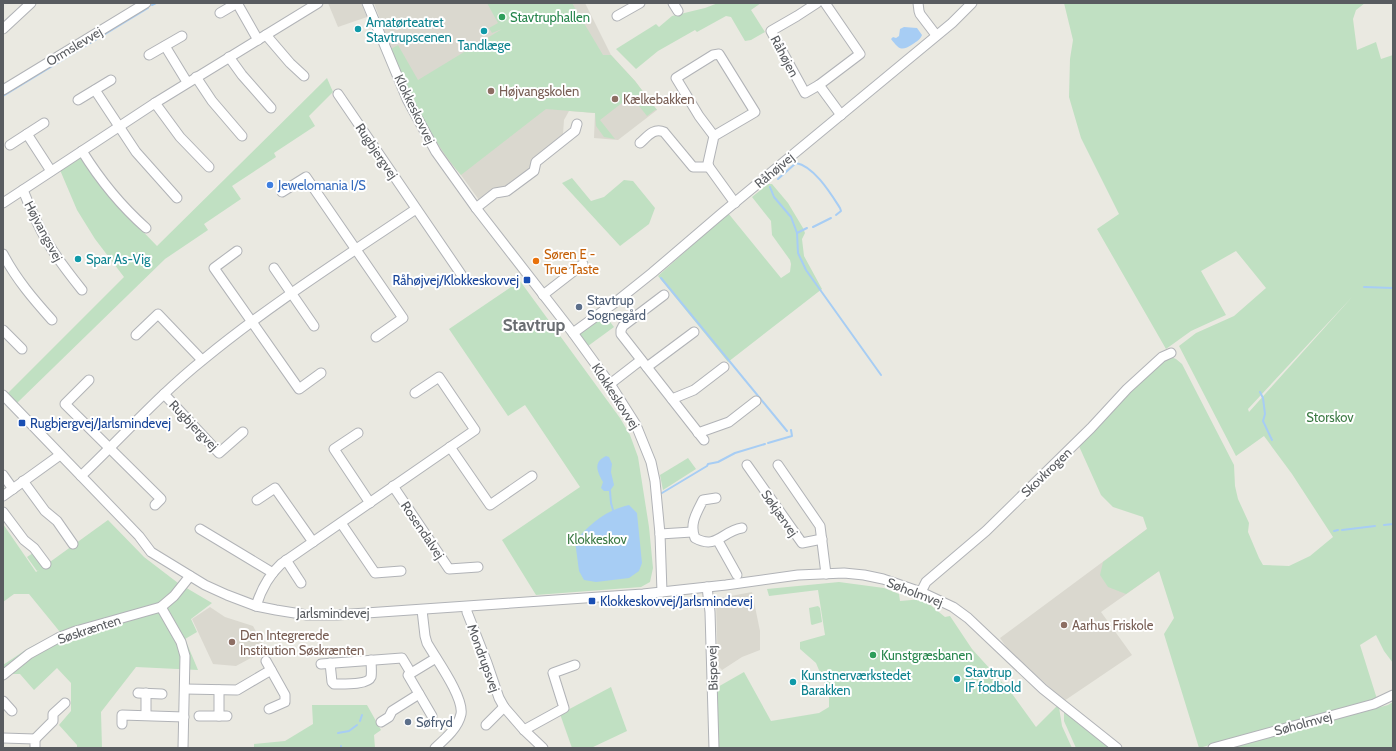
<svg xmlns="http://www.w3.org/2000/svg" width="1396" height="751" font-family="Cabin,sans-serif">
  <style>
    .education { fill: #dad8cf }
    .green { fill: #c0e0c2; fill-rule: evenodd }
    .water { fill: #a7cdf4 }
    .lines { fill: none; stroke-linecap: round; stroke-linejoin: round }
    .stream { stroke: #a7cdf4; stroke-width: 2 }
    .minor-casing { stroke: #b1b3b7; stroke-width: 11 }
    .minor { stroke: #fff; stroke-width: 9 }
    .leisure-dot { fill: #2e9e5b; stroke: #fff; stroke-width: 1.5 }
    .culture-dot { fill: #0f9aa8; stroke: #fff; stroke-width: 1.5 }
    .education-dot { fill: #8d6e63; stroke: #fff; stroke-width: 1.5 }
    .shop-dot { fill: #3f7fe0; stroke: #fff; stroke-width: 1.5 }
    .food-dot { fill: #e8710a; stroke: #fff; stroke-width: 1.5 }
    .transit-dot { fill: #1a4fb4; stroke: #fff; stroke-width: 1.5 }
    .service-dot { fill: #5c6f8a; stroke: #fff; stroke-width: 1.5 }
    .labels { text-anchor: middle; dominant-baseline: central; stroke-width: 4; stroke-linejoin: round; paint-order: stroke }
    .leisure-label { font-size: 13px; fill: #27864d; stroke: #fff; text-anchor: start }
    .culture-label { font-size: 13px; fill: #0d838f; stroke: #fff; text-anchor: start }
    .street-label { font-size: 13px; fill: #595c60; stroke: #fff }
    .education-label { font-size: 13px; fill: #785e54; stroke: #fff; text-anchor: start }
    .shop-label { font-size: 13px; fill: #366cbe; stroke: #fff; text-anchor: start }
    .food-label { font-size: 13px; fill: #c56008; stroke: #fff; text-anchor: start }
    .transit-label { font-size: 13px; fill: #164399; stroke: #fff; text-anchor: start }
    .service-label { font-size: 13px; fill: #4e5e75; stroke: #fff; text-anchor: start }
    .park-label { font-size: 13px; fill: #3d7b45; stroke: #fff }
    .district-label { font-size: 17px; font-weight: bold; fill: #6a6e72; stroke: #fff }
  </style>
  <rect width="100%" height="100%" fill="#eae9e1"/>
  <g class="education">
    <polygon points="328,3 361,3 367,17 338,27"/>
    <polygon points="374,3 585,3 611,55 635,81 657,110 618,140 594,138 595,113 569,111 564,120 563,134 531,160 531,168 504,188 479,200 461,175 446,158 430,132 411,94 391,49"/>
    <polygon points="1147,529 1159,571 1101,612 1132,655 1064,701 1007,648 1000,638"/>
    <polygon points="752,592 760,631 760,650 742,657 722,670 718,666 716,602 720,598"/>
    <polygon points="210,607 225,617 253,626 266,650 236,666 213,664 192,619"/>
  </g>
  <g class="green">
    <path d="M487,3H572L603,55H611L635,81L657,110H655L647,116L631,96L600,120L615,139L604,137L596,126L595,113L546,109L461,175C429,138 411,94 391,49L398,45L418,80L502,29L492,33L489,28L498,23Z"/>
    <polygon points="718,3 761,3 751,10 765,32 751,40 745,41 731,17 726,16 697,32 695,30 658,51 636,69 616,49 656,24 659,27 672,16 705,8"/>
    <path d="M1064,3H1365L1356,10L1353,19L1357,50L1376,42L1381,59L1393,55V663L1384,651L1376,635L1360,645L1377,699L1199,748L1164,634L1174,618L1159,571L1126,594L1108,587L1100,575L1103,562L1147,529L1143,517L1113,507L1101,495L1078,444L1135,385L1164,360L1171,357L1176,359L1182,364L1234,465L1235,486L1238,499L1249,523L1248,532L1259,558L1263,565L1289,566L1310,556L1333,537L1292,474L1264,436L1236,456L1179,346L1196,333L1234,316L1266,288L1236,251L1201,271L1226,315L1191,331L1166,349L1097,229L1119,214L1081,138L1069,97L1070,59L1073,40ZM1353,296L1249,412L1248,409Z"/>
    <polygon points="327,78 333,92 309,116 315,126 274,153 276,157 232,186 241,199 204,224 208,230 165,259 17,403 8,393 124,277 95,239 77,210 60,170 81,157 121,209 157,246"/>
    <polygon points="572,178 591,201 604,197 624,180 633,181 655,208 649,224 620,246 562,183"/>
    <polygon points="768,184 772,184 788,203 803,228 805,233 802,239 804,256 822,289 728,362 658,276 728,213 781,278 790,272 791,264 790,260 772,235 771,221 752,197"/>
    <polygon points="520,281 620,418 630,435 638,457 649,527 653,568 650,582 641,587 536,595 502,540 580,487 525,405 508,416 449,329"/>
    <polygon points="604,314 614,327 588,346 578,333"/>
    <polygon points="688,458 696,469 663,490 660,475"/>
    <polygon points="108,520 144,557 178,583 212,603 191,619 197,632 185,639 198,670 136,667 101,712 102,748 77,748 77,745 59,725 71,711 71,683 57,668 34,690 20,674 9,674 3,668 3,665 27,649 60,632 29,594 14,594 3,602 3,524 36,572 39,570 37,571 27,557 33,553 43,567"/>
    <polygon points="839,582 884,588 899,594 900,601 923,599 945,617 950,616 972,649 1010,691 1036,727 1057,706 1059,707 1062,726 1072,748 718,748 716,688 744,672 771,721 819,713 829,707 829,694 816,663 800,649 800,642 825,635 818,590 769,596 767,589"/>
    <polygon points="818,606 820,608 822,622 812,625 811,624 809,608"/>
    <polygon points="611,687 627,731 591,748 572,748 560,714"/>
    <polygon points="1393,702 1393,748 1229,748 1388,705"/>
    <polygon points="312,705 367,705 381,730 374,735 375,748 254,748 254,744 285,741 313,724"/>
    <polygon points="1064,713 1067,713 1111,748 1076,748 1064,721"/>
  </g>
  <g class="water">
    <path d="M904,27L917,28L922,35C920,40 917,41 913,44C901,52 899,49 891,39L893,37L896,38L899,36L900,29Z"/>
    <path d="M606,456L609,457L612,464L611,472L614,485L610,491H604L601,488L603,482C597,471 593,462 606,456Z"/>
    <path d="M629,505L637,513L642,563L639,571L629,578L596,582L584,580L579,571L575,541C590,524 606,510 629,505Z"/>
  </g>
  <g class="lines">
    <g class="stream">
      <polyline points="152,5 156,3"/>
      <polyline points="3,96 148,8"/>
      <path d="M778,179L796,163C814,166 831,194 840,208L841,211L836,215"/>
      <polyline points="770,187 774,197 791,217 797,233 798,253 806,270 881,375"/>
      <polyline points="813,227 831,218"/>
      <polyline points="797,233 807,228"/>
      <polyline points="661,278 787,431"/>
      <polyline points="1364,287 1393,288"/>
      <polyline points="1260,392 1263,398 1265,414 1263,421 1272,440"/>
      <polyline points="768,443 792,436 791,430"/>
      <polyline points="610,491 611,503 613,510"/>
      <polyline points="662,493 707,466 708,464 718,462 735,453 765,444"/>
      <polyline points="1384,525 1393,524"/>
      <polyline points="1342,530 1375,526"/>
      <polyline points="1334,531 1338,530"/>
      <polyline points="360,721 362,715"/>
      <polyline points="338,733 349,731 357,725"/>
      <polyline points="341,746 341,748"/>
    </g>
    <g class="minor-casing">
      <g id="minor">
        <polyline points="237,3 258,40"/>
        <polyline points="367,3 407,99 436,152 476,208 573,333 610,384 636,425 651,462 655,481 660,534 662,592"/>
        <polyline points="673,3 678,11"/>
        <polyline points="817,3 797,16 771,31 805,93 819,85 860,54 825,3"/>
        <polyline points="918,3 919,11 920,14 936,35"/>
        <polyline points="220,13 237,3"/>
        <polyline points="617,16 640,3"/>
        <polyline points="3,29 31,3"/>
        <polyline points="266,35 290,63 304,76"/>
        <polyline points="165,46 187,82"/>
        <polyline points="149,55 182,36"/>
        <polyline points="229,57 242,75 271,108"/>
        <polyline points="196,77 212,101 242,136"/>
        <polyline points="819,85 841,115"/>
        <polyline points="3,90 146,3"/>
        <polyline points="95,90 136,152 177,198"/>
        <polyline points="338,94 465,280"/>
        <polyline points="78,100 111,80"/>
        <polyline points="155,103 180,137 209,167"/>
        <polyline points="27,134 51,171"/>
        <polyline points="714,136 699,116 676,78 713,55 719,54 755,112 714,136 708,163 709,167 735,203"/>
        <path d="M640,143C647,137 654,127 664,132L693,167H709"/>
        <polyline points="10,145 44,123"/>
        <path d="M82,151C100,180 120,205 146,228"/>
        <path d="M23,190C30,208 38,226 48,243C58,260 70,275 82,290"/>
        <polyline points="282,192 306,177 403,318 376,337"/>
        <polyline points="3,203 155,103 318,3"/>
        <polyline points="476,208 495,193 507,191 534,171 536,162 575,131 577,124"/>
        <polyline points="237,251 214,268 299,389 321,373"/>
        <path d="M3,254C16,279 34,300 52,320"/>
        <polyline points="274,268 314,326"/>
        <polyline points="543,295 583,264"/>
        <polyline points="664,295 623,326 621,330 621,334 704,440"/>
        <polyline points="3,330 22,349"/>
        <polyline points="573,333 617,301 652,273 721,214 952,23 972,3"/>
        <polyline points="136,335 158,314 202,360"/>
        <polyline points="647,367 694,332"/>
        <polyline points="89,380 65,404 161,499 155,505"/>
        <polyline points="610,384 641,360"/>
        <polyline points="164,394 219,453 243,432"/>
        <polyline points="3,395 139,536 151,552 205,585 227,595 256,606 276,610 307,615 337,615 643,594 726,585 798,575 844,573 864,575 883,579 921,592 953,607 968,618 1043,689 1117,748"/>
        <polyline points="672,399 694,390 724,367"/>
        <polyline points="358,433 334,449 370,503"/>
        <polyline points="698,433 729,422 756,401"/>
        <polyline points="450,447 490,505 532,476"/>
        <polyline points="747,465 802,543 822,539"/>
        <polyline points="778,465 820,526 826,574"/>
        <polyline points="3,475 13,489"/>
        <path d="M81,476C122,437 160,394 204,359C271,304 345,257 416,209"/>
        <polyline points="23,481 45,511 57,521 73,544"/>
        <polyline points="393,486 449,569 478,567"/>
        <polyline points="3,496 60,455"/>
        <path d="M716,498L703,500C697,512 689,524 695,538C717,550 722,531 742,528"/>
        <polyline points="257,500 275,488 313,542"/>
        <polyline points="3,512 24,540 34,548 46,564"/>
        <polyline points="341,523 375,573 401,571"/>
        <polyline points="200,529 273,573"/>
        <polyline points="660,534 692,532"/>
        <polyline points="718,541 737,575"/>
        <polyline points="286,560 301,583"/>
        <polyline points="707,587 710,612 714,748"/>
        <polyline points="921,592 926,582 986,531 1091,428 1127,389 1162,357 1171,353"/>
        <path d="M256,606C261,590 269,575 281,564L475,430L439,377L415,393"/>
        <polyline points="161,607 181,642 185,656 183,748"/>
        <polyline points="467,607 467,612 487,663 499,698 504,707 524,730 543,748"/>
        <path d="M422,610L425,636L427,643C436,659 464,697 461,714C458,728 445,739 435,748"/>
        <polyline points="266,661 285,695 285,702 269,709"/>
        <path d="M330,663L332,682L334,684C343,684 368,685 371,677C372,672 371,665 371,660"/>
        <polyline points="321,664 402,658 411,673"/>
        <polyline points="3,675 29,654 58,638 76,631 161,607 174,596 190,576"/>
        <polyline points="185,689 237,690 271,670"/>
        <polyline points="138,693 162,694"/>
        <polyline points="3,701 12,711"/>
        <polyline points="146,715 146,693"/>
        <polyline points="199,716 227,716"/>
        <polyline points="219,716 219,690"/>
        <polyline points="432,716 408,675 436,658"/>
        <polyline points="381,722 389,717 392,711 419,694"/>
        <polyline points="122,724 122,715 184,717"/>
        <polyline points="486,725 504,707"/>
        <polyline points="524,730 564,708 553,673 575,665"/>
        <polyline points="3,738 35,739 35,748"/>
        <polyline points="35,739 53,721 53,714 65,703"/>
        <polyline points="1213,748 1374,704 1393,695"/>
      </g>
    </g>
    <use href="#minor" class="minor"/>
  </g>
  <g class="leisure-dot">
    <circle cx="502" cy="17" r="4"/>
    <circle cx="873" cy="655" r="4"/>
  </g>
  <g class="culture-dot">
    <circle cx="358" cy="29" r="4"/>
    <circle cx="484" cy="31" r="4"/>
    <circle cx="78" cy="259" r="4"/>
    <circle cx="957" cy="679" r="4"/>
    <circle cx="793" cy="682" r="4"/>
  </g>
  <g class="education-dot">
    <circle cx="491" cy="91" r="4"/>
    <circle cx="615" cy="99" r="4"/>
    <circle cx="1064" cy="625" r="4"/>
    <circle cx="232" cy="642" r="4"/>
  </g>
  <circle class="shop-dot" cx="270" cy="185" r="4"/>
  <circle class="food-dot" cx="536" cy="261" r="4"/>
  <g class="transit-dot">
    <rect x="523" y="276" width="8" height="8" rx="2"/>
    <rect x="18" y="419" width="8" height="8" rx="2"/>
    <rect x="588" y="597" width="8" height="8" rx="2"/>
  </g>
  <g class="service-dot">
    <circle cx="579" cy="307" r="4"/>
    <circle cx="408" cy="722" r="4"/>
  </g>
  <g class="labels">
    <g class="leisure-label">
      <text x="510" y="17">Stavtruphallen</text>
      <text x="881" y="655">Kunstgræsbanen</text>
    </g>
    <g class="culture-label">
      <text x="366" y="22">Amatørteatret<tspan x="366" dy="15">Stavtrupscenen</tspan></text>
      <text x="484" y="45" text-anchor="middle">Tandlæge</text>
      <text x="86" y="259">Spar As-Vig</text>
      <text x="965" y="672">Stavtrup<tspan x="965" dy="15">IF fodbold</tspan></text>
      <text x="801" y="675">Kunstnerværkstedet<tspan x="801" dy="15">Barakken</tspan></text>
    </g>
    <g class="street-label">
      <text transform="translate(74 46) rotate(-31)">Ormslevvej</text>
      <text transform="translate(785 56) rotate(62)">Råhøjen</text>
      <text transform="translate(415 109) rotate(64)">Klokkeskovvej</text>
      <text transform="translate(377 151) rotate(56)">Rugbjergvej</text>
      <text transform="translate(774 170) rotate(-40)">Råhøjvej</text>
      <text transform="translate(44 231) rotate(62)">Højvangsvej</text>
      <text transform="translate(616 396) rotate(57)">Klokkeskovvej</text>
      <text transform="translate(194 425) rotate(46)">Rugbjergvej</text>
      <text transform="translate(1046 472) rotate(-44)">Skovkrogen</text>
      <text transform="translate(780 513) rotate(55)">Søkjærvej</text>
      <text transform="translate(423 530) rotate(56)">Rosendalvej</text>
      <text transform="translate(915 592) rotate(21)">Søholmvej</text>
      <text x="333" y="613">Jarlsmindevej</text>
      <text transform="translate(89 629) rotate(-18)">Søskrænten</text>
      <text transform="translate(484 658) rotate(70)">Mondrupsvej</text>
      <text transform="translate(712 668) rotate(-92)">Bispevej</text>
      <text transform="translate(1303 723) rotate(-15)">Søholmvej</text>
    </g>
    <g class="education-label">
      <text x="499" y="91">Højvangskolen</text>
      <text x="623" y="99">Kælkebakken</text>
      <text x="1072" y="625">Aarhus Friskole</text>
      <text x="240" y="635">Den Integrerede<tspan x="240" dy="15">Institution Søskrænten</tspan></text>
    </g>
    <g class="shop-label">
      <text x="278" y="185">Jewelomania I/S</text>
    </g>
    <g class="food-label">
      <text x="544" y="254">Søren E -<tspan x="544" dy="15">True Taste</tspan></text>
    </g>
    <g class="transit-label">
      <text x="519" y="280" text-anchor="end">Råhøjvej/Klokkeskovvej</text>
      <text x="30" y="423">Rugbjergvej/Jarlsmindevej</text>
      <text x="600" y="601">Klokkeskovvej/Jarlsmindevej</text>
    </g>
    <g class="service-label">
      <text x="587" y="300">Stavtrup<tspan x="587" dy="15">Sognegård</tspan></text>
      <text x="416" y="722">Søfryd</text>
    </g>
    <g class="park-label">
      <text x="1330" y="417">Storskov</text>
      <text x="597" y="539">Klokkeskov</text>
    </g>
    <g class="district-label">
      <text x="534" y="325">Stavtrup</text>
    </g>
  </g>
  <rect width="1396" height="751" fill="none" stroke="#595c60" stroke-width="8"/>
</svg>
